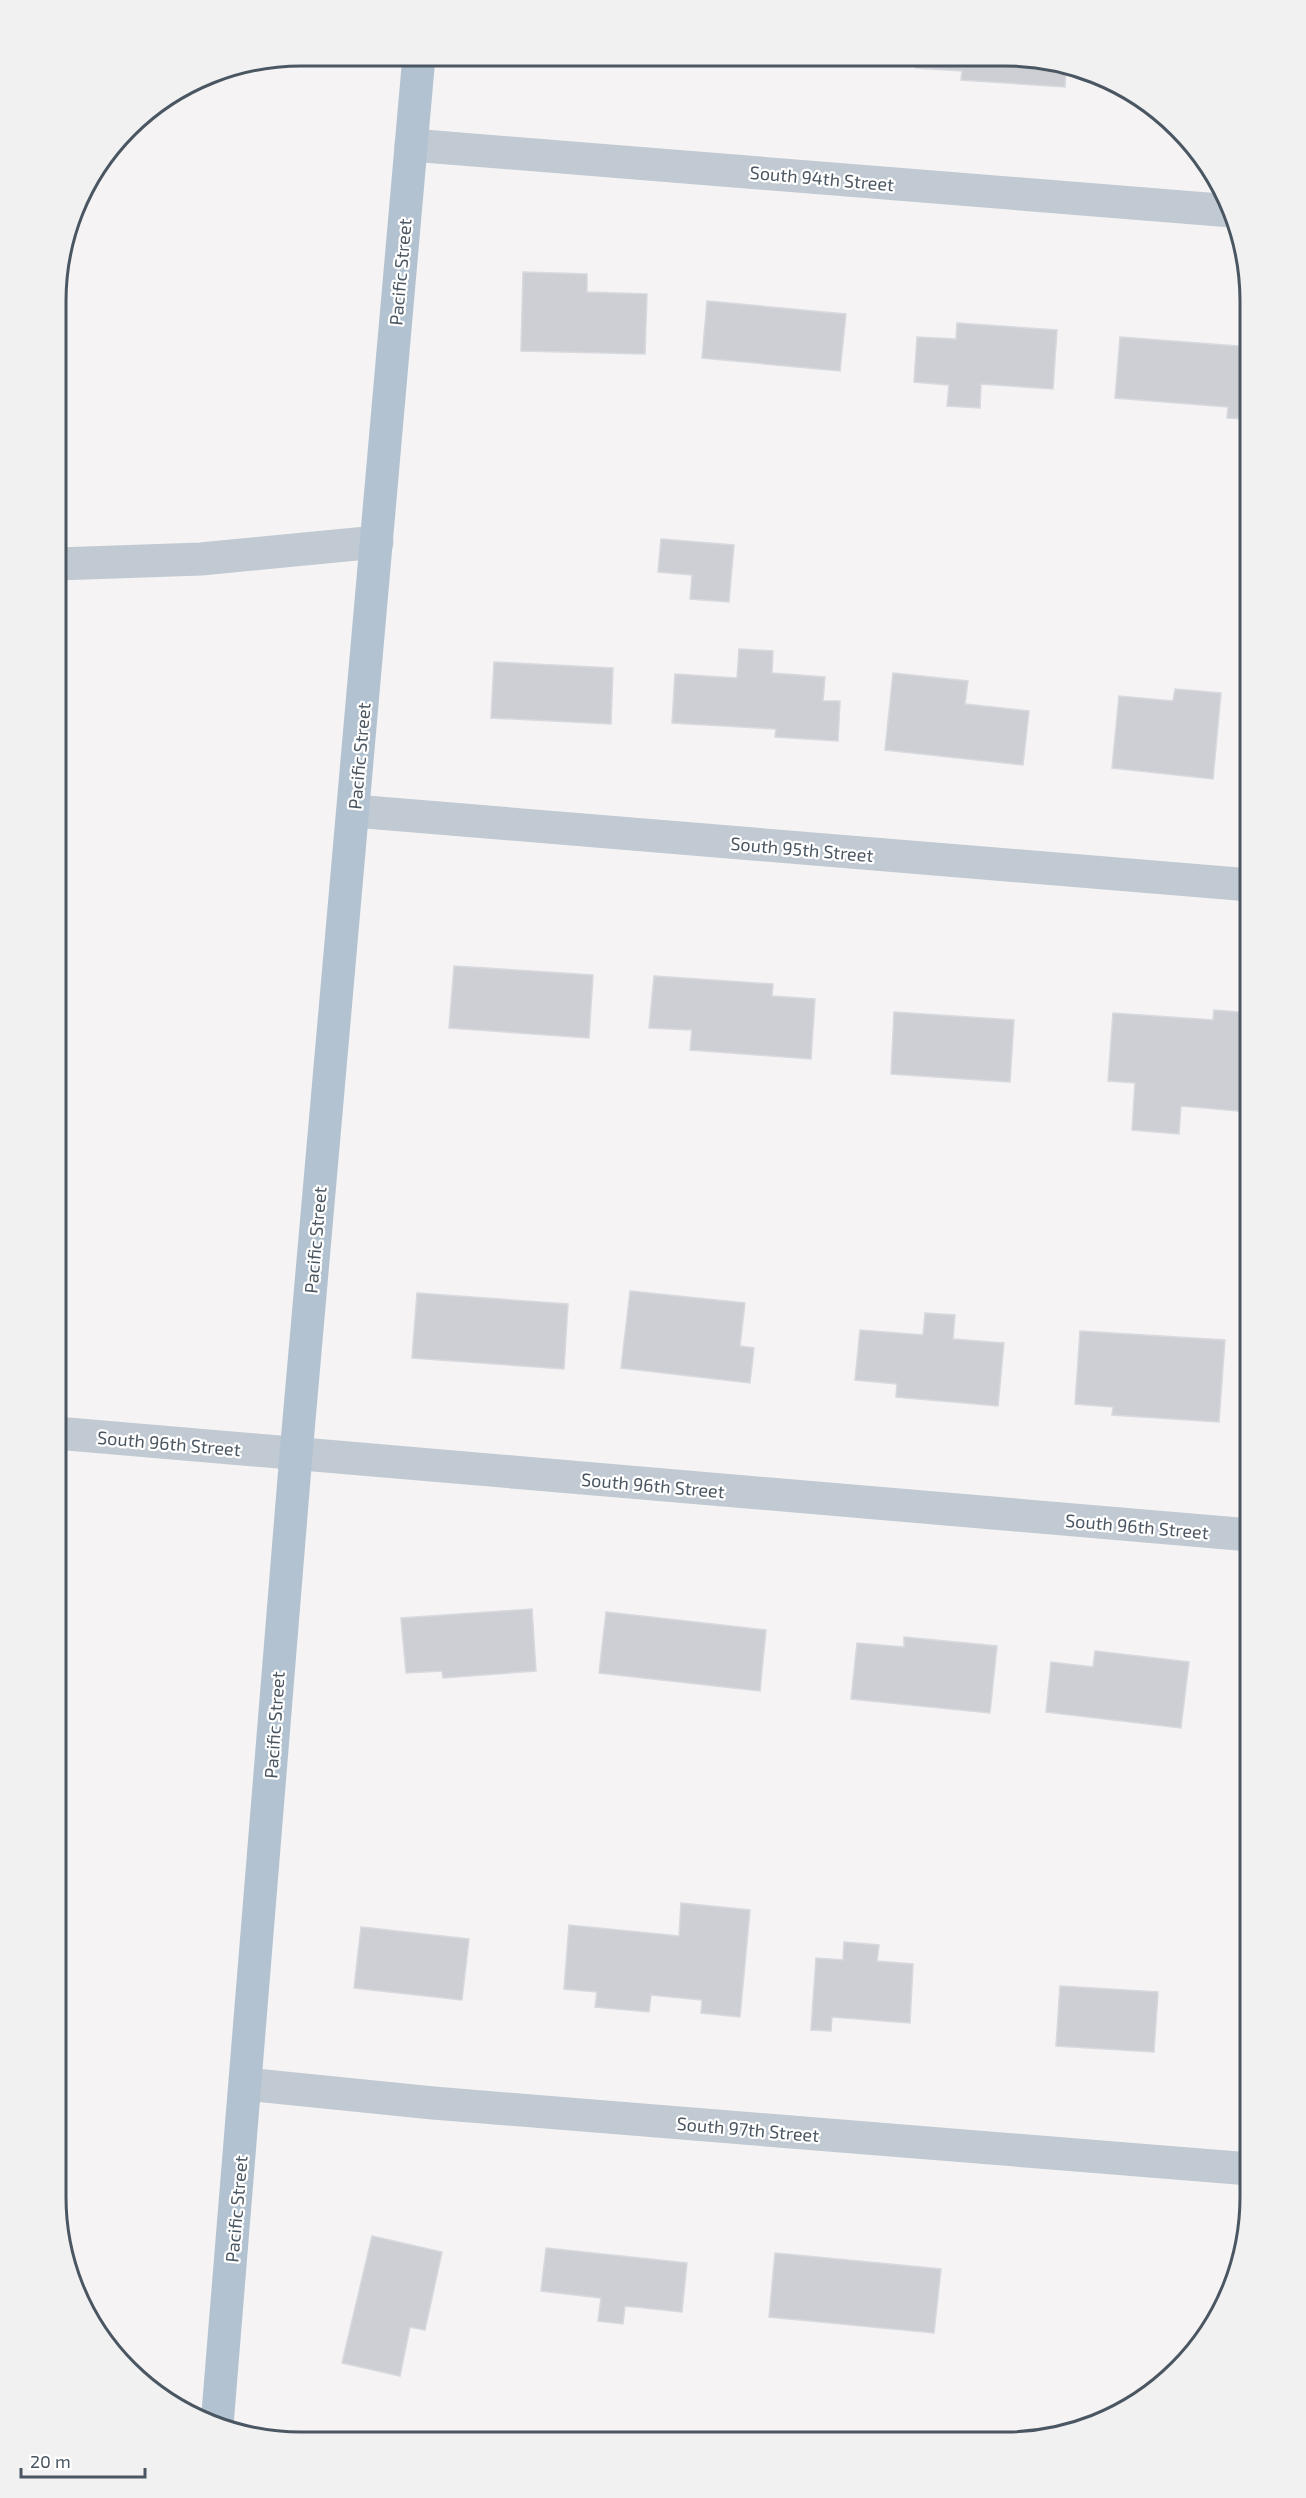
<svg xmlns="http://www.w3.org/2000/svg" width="1306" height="2498" font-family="'Exo 2',sans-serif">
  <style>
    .building { fill: #cdcfd5; stroke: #d7d9de; stroke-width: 1.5 }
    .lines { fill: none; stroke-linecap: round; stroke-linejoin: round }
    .minor { stroke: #c1cad2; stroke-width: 33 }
    .major { stroke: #b3c2d1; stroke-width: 33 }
    .labels { text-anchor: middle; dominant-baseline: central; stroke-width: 4.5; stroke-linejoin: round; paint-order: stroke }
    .street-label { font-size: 18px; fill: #4a5661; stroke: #fff }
    .rim { fill: none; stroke: #4a5661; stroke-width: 3 }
  </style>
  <rect width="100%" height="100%" fill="#f5f3f3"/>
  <g class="building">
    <polygon points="767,58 867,59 867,65"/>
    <polygon points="916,59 1053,60 1066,65 1065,87 961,80 962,71 916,68"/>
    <polygon points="1113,80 1113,81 1131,92 1112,90"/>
    <polygon points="523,272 587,274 587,292 647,294 645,354 521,351"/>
    <polygon points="707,301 846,314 840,371 702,358"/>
    <polygon points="957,323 1057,330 1053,389 981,384 980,408 947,406 949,385 914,382 917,337 956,339"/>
    <polygon points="1120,337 1250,347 1250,419 1227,418 1228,407 1115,398"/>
    <polygon points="661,539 734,545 729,602 690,599 692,575 658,572"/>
    <polygon points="739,649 773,651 772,673 825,677 823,701 840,701 838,741 775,737 776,729 672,723 675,674 737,678"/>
    <polygon points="494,662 613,668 611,724 491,718"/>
    <polygon points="893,673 968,681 965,704 1029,711 1023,765 885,750"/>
    <polygon points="1175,689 1221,693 1213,779 1112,768 1119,696 1173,701"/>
    <polygon points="454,966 593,975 589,1038 449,1028"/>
    <polygon points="654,976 773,984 772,996 815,999 811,1059 690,1050 692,1030 649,1028"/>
    <polygon points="1214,1010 1250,1013 1250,1112 1181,1106 1179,1134 1132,1130 1135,1083 1108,1081 1113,1013 1213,1020"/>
    <polygon points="894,1012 1014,1020 1010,1082 891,1074"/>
    <polygon points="630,1291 745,1303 740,1346 754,1348 750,1383 621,1368"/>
    <polygon points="417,1293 568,1304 564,1369 412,1358"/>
    <polygon points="925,1313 955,1315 953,1339 1004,1343 998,1406 896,1397 897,1384 855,1380 860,1330 923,1335"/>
    <polygon points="1080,1331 1225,1340 1219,1422 1112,1415 1113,1407 1075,1404"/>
    <polygon points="532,1609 536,1671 443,1678 442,1671 406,1673 401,1618"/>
    <polygon points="606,1612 766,1630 760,1691 599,1673"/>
    <polygon points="904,1637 997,1646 990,1713 851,1699 857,1643 904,1647"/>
    <polygon points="1095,1651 1189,1662 1181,1728 1046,1712 1051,1662 1093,1667"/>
    <polygon points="681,1903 750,1910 740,2017 701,2013 702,2000 651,1995 649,2012 595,2007 597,1992 564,1989 569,1925 679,1936"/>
    <polygon points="361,1927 469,1939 462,2000 354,1988"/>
    <polygon points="844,1942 879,1945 877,1961 913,1964 910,2023 832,2017 831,2031 811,2030 816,1958 843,1960"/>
    <polygon points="1060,1986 1158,1992 1154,2052 1056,2046"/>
    <polygon points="372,2236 442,2252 425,2330 410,2327 400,2376 342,2363"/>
    <polygon points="546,2248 687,2263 682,2312 625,2306 623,2324 598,2321 601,2298 541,2291"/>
    <polygon points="775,2253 941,2269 934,2333 769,2317"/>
  </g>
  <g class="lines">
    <g class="minor">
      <polyline points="411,145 1232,211"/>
      <polyline points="57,564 201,559 377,542"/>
      <polyline points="354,811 1250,885"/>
      <polyline points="56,1433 1250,1535"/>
      <polyline points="246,2084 433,2103 1250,2169"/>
    </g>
    <polyline class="major" points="217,2425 296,1454 419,56"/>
  </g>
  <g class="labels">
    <g class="street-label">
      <text transform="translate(822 178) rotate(5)">South 94th Street</text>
      <text transform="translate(400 272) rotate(-85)">Pacific Street</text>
      <text transform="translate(359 756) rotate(-85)">Pacific Street</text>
      <text transform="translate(802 849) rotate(5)">South 95th Street</text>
      <text transform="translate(315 1240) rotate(-85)">Pacific Street</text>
      <text transform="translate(169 1443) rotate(5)">South 96th Street</text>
      <text transform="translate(653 1485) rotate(5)">South 96th Street</text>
      <text transform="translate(1137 1526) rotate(5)">South 96th Street</text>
      <text transform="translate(274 1725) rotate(-86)">Pacific Street</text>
      <text transform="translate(748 2129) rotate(5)">South 97th Street</text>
      <text transform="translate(236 2209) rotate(-85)">Pacific Street</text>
    </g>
  </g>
  <path d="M0 0H1306V2498H0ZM301 66H1005A235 235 0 0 1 1240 301V2197A235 235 0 0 1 1005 2432H301A235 235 0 0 1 66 2197V301A235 235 0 0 1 301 66Z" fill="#f1f1f2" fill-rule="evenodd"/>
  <path class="rim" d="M301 66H1005A235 235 0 0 1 1240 301V2197A235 235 0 0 1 1005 2432H301A235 235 0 0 1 66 2197V301A235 235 0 0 1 301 66Z"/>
  <path d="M21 2468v9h124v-9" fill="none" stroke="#4a5661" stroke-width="3"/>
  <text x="30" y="2468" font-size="18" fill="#4a5661" stroke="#ffffff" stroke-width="4.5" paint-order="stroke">20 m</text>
</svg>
